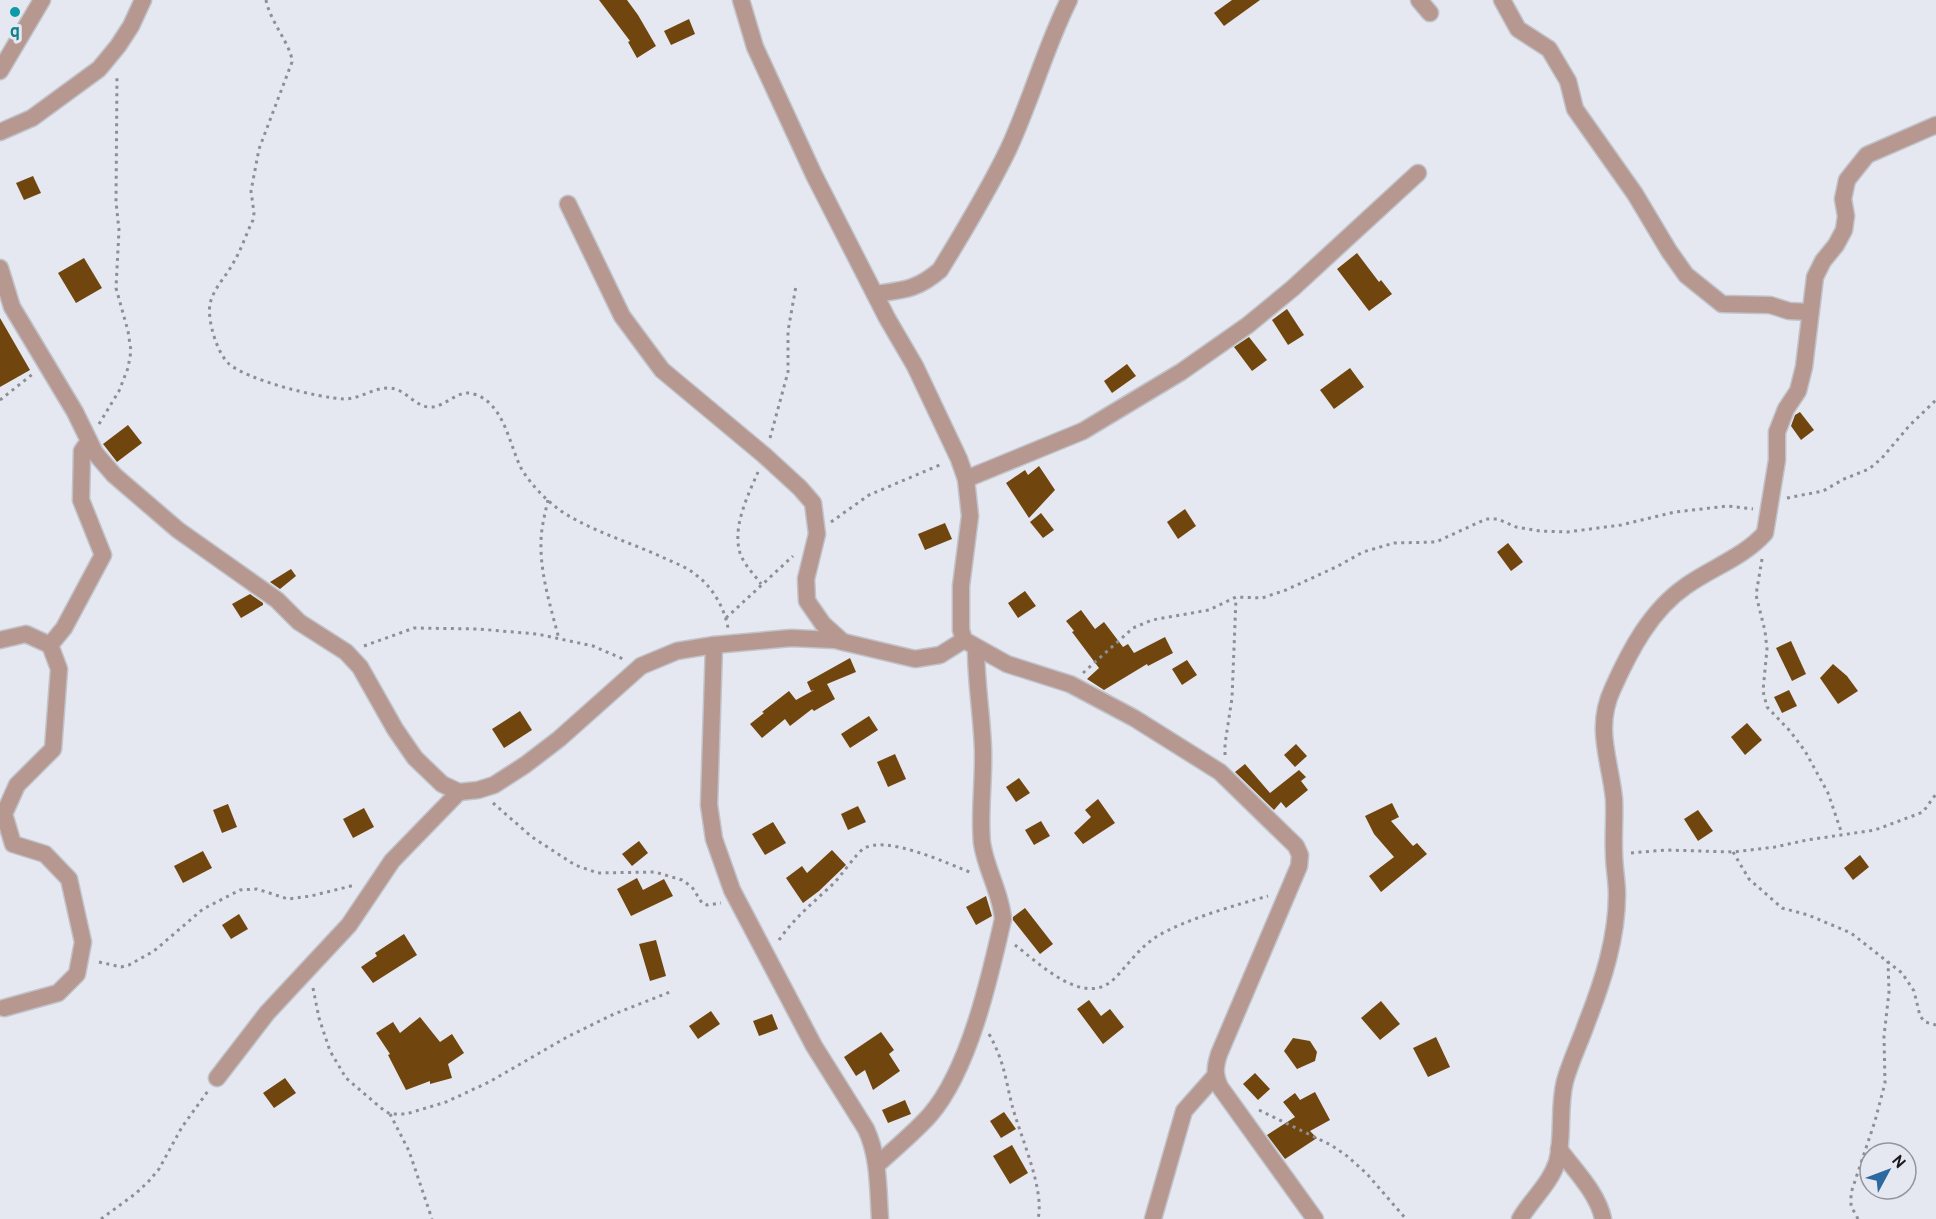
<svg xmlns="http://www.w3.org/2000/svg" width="1936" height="1219" font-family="Overpass,sans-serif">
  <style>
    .building { fill: #70460e }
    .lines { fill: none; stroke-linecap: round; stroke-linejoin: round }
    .street-casing { stroke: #c0c3ca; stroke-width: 19 }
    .path { stroke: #8d8f95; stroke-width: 3; stroke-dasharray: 3 4.5; stroke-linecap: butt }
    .street { stroke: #b79890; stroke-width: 16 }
    .culture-dot { fill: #0f9aa8; stroke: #e5e8f0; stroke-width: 2 }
    .labels { text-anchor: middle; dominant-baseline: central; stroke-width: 6; stroke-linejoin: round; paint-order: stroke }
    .culture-label { font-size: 18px; font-weight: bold; fill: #0d838f; stroke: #e5e8f0 }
  </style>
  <rect width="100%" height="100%" fill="#e5e8f0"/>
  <g class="building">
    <polygon points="599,0 627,0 638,15 656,46 637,58 628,42 630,41"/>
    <polygon points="1232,0 1260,0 1224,26 1214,13"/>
    <polygon points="689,19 695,34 671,45 664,31"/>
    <polygon points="33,176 41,193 24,200 16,183"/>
    <polygon points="1357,253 1379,282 1381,280 1392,294 1369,311 1337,269"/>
    <polygon points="84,258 102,288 76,303 58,273"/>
    <polygon points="1287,309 1304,335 1288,345 1272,320"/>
    <polygon points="0,318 30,370 0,387"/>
    <polygon points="1249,337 1267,360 1252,371 1234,347"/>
    <polygon points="1127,364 1136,376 1112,393 1104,381"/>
    <polygon points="1350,368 1364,387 1334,409 1320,390"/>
    <polygon points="1800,412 1814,430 1801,440 1791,426 1795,415"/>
    <polygon points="128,425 142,443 117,462 103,444"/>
    <polygon points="1039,466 1055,490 1029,518 1006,483 1025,470 1028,475"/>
    <polygon points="1185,509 1196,526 1178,539 1167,522"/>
    <polygon points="1041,513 1054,530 1043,538 1030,522"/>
    <polygon points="945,523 952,539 925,550 918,534"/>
    <polygon points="1508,543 1523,562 1511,571 1497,552"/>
    <polygon points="291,569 296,576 280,589 270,582"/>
    <polygon points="1025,591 1036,606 1018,618 1008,603"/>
    <polygon points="250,594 263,603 263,605 241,618 232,604"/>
    <polygon points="1081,610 1095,629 1104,622 1123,647 1128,644 1134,653 1165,637 1173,653 1148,666 1147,664 1104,690 1087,679 1099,668 1072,632 1074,631 1066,621"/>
    <polygon points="1791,641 1806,674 1792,681 1776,648"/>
    <polygon points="850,658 856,672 827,684 835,699 814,711 812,709 790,726 785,719 762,738 750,724 764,713 762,712 789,691 796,700 814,690 811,691 807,682"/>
    <polygon points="1187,660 1197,675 1182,685 1172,669"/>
    <polygon points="1833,664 1847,676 1858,691 1838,704 1820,678"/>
    <polygon points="1789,690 1797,706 1782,713 1774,697"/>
    <polygon points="520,711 532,730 504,748 492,729"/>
    <polygon points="869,716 878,730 850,748 841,734"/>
    <polygon points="1747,723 1762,740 1745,755 1731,737"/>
    <polygon points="1296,744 1307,756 1295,767 1284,755"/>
    <polygon points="895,754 906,779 888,787 877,762"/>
    <polygon points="1245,764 1270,793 1299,770 1306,777 1301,781 1308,790 1286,808 1281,802 1274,810 1235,772"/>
    <polygon points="1019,778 1030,793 1016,802 1006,787"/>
    <polygon points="1098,799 1115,823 1083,844 1074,833 1091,817 1085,810"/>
    <polygon points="1392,803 1399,817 1391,821 1413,846 1417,843 1427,854 1381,892 1369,876 1394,857 1374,834 1365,816"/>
    <polygon points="228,804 237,827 222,833 213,810"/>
    <polygon points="858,806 866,822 848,830 841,814"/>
    <polygon points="364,808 374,827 353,838 343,819"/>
    <polygon points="1698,810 1713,831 1698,841 1684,819"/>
    <polygon points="1041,821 1050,836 1034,845 1025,830"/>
    <polygon points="773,822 786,843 765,855 752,834"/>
    <polygon points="639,841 648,853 632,866 622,854"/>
    <polygon points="832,850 846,865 819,891 803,903 786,878 802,866 807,873"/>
    <polygon points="203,851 212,868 183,883 174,866"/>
    <polygon points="1860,855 1869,867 1853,880 1844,868"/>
    <polygon points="637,878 643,890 664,879 673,896 631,916 617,889"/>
    <polygon points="986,896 992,916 976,925 966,907"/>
    <polygon points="1025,908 1053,944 1040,954 1013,920 1013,917"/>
    <polygon points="239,914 248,929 231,939 222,925"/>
    <polygon points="404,934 417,955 373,983 361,967 377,956 375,953"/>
    <polygon points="656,940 666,976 650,981 639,944"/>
    <polygon points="1089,1000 1101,1016 1110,1009 1124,1027 1103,1044 1077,1009"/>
    <polygon points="1381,1001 1400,1024 1380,1040 1361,1018"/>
    <polygon points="711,1011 720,1024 698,1039 689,1026"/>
    <polygon points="772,1014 778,1029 759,1036 753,1021"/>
    <polygon points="420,1017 440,1042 452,1034 464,1053 448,1064 452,1078 430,1084 430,1081 406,1090 388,1055 390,1054 376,1033 393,1022 400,1033"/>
    <polygon points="881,1032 894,1050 889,1054 900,1071 873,1090 865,1070 856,1076 844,1057"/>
    <polygon points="1436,1037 1450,1067 1428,1077 1413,1048"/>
    <polygon points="1293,1038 1310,1041 1317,1052 1315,1061 1297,1069 1284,1051"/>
    <polygon points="1255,1073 1270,1089 1258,1100 1243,1084"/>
    <polygon points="285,1078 296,1093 274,1108 263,1093"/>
    <polygon points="1315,1092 1330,1120 1310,1131 1317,1138 1285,1159 1267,1135 1295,1117 1283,1102 1295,1093 1300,1100"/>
    <polygon points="905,1100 911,1114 888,1123 882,1110"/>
    <polygon points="1004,1112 1016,1129 1001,1138 990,1121"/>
    <polygon points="1012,1145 1028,1173 1010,1184 993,1156"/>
  </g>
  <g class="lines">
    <g class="street-casing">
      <g id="street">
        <path d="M741,0L755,47L814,175L887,318L915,366L959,459L966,479L970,516L961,586V630L964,640L1007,664L1070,684L1134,718L1220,772L1296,846L1300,855L1299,866L1219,1054C1215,1067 1214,1074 1220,1087L1315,1219"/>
        <polyline points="1419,0 1430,13"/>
        <polyline points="1502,0 1518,29 1549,49 1568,81 1575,109 1635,194 1669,251 1686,275 1722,304 1770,305 1789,311 1810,312"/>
        <polyline points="0,71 42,0"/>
        <polyline points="0,132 32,118 99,69 118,46 131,26 143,0"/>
        <polyline points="568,204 622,316 662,370 764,455 800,488 813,503 817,534 806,579 807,601 823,624 843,642"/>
        <polyline points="0,268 12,307 75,412 95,453 114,475 178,530 277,600 299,622 346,652 360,667 395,729 415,758 442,784 459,792 478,790 494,785 525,765 559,739 641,666 677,651 714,645 791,638 835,640 915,659 940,655 964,640"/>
        <path d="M875,294C903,290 917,290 940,270C964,231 988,191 1008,150C1031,101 1045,48 1069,0"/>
        <polyline points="966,479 1083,431 1181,372 1248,325 1293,288 1418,173"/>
        <polyline points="0,640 26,634 50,645 59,669 53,749 17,785 4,814 13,844 45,854 69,879 83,942 77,974 58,993 4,1008"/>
        <polyline points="50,645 64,628 103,555 81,500 82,451 89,441"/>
        <path d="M714,645L709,805L714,839L732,890L814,1046L866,1129C879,1157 878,1188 880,1219"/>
        <polyline points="217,1078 267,1013 349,925 392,861 459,792"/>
        <path d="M1559,1149C1574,1170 1598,1193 1603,1219"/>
        <path d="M877,1165C894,1149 914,1133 930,1115C969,1070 990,977 1003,919C1001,893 986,870 982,843C979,813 984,781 983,750C982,716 976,683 976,648"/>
        <polyline points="1153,1219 1184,1111 1215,1076"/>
        <path d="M1520,1219C1531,1200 1550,1184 1557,1162C1564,1136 1558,1108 1565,1081C1571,1060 1580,1042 1587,1022C1603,981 1617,938 1617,894C1617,881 1614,867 1614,853C1613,835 1615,817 1614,799C1610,759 1594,728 1613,688C1630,650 1651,610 1686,586C1711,568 1744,557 1765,533L1777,460V432L1786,409L1798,391L1804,367L1815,277L1823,261L1836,245L1844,230L1846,216L1843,199L1847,180L1867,155L1936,125"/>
      </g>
    </g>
    <g class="path">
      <path d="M266,0C270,22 292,46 292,62L259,149L251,191L254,213L253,220C246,234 241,251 232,265C225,278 213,289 210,304C207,320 217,352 228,363C246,380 319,398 344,399C360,399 373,388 388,388C405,388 413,405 428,407C445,409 457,388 474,394C504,403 509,444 521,468C531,485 546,500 561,511C593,532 630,542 664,558C675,563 687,567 696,575C712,586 725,609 728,628"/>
      <polyline points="0,400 34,373"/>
      <polyline points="99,424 119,391 128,368 131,351 128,331 116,288 119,230 116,202 117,75"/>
      <polyline points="770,438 788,372 788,331 796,286"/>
      <path d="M758,472C748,495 732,527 740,553C744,565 754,574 761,584"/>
      <polyline points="1787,498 1823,491 1844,479 1869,469 1882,458 1909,426 1936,400"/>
      <path d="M548,500C545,514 541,528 541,542C540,574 551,608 559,639"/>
      <polyline points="831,522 869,495 942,464"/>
      <polyline points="1762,559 1756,595 1765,631 1767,649 1763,691 1767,707 1790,731 1805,751 1828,793 1842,834"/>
      <polyline points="726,618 793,556"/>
      <polyline points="364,646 414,628 478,629 537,634 593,646 623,659"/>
      <polyline points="1083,673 1133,628 1152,620 1209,610 1236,597 1262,598 1286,590 1338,566 1363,552 1394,543 1436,542 1486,519 1498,519 1516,527 1540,531 1567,532 1621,525 1675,512 1728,506 1753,509"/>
      <polyline points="1225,755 1225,744 1232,698 1236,598"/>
      <polyline points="493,803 532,837 575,865 598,873 655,872 682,880 692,887 702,903 707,905 721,903"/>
      <polyline points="1733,852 1749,879 1782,908 1808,915 1851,933 1902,973 1914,991 1920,1016 1925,1022 1936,1025"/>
      <polyline points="1631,853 1666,850 1733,852 1775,847 1807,840 1875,830 1923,812 1936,794"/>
      <path d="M779,940C794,918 814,902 833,884C842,875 855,855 863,849C885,834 949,864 972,873"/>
      <path d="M1015,945C1040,964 1084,1008 1114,979C1128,965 1139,948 1156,937C1183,920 1236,905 1268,896"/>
      <polyline points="99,962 121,967 129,965 154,951 203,909 240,890 257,889 288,899 311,896 355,885"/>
      <polyline points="313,988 319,1018 330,1051 346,1078 381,1108 390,1114 406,1114 446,1102 489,1082 567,1037 614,1014 670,992"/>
      <path d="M989,1034C1004,1061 1005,1077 1012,1105C1020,1136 1045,1189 1038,1219"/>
      <polyline points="1259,1110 1331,1145 1347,1156 1367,1174 1406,1219"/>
      <polyline points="390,1114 409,1151 432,1219"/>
      <polyline points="101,1219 135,1194 148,1182 159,1169 182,1127 208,1091"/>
      <polyline points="1858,1219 1851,1206 1851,1193 1875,1121 1885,1083 1884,1036 1889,992 1888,961"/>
    </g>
    <use href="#street" class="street"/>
  </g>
  <circle class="culture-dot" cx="15" cy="12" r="6"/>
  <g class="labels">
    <g class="culture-label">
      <text x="15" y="32">q</text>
    </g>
  </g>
  <g transform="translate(1888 1171) rotate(49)"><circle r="28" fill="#e5e8f0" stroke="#93959b" stroke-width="1.5"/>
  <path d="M0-4.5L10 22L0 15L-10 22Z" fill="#2c69a1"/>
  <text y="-9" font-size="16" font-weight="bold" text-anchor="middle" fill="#18191c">N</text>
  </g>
</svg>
